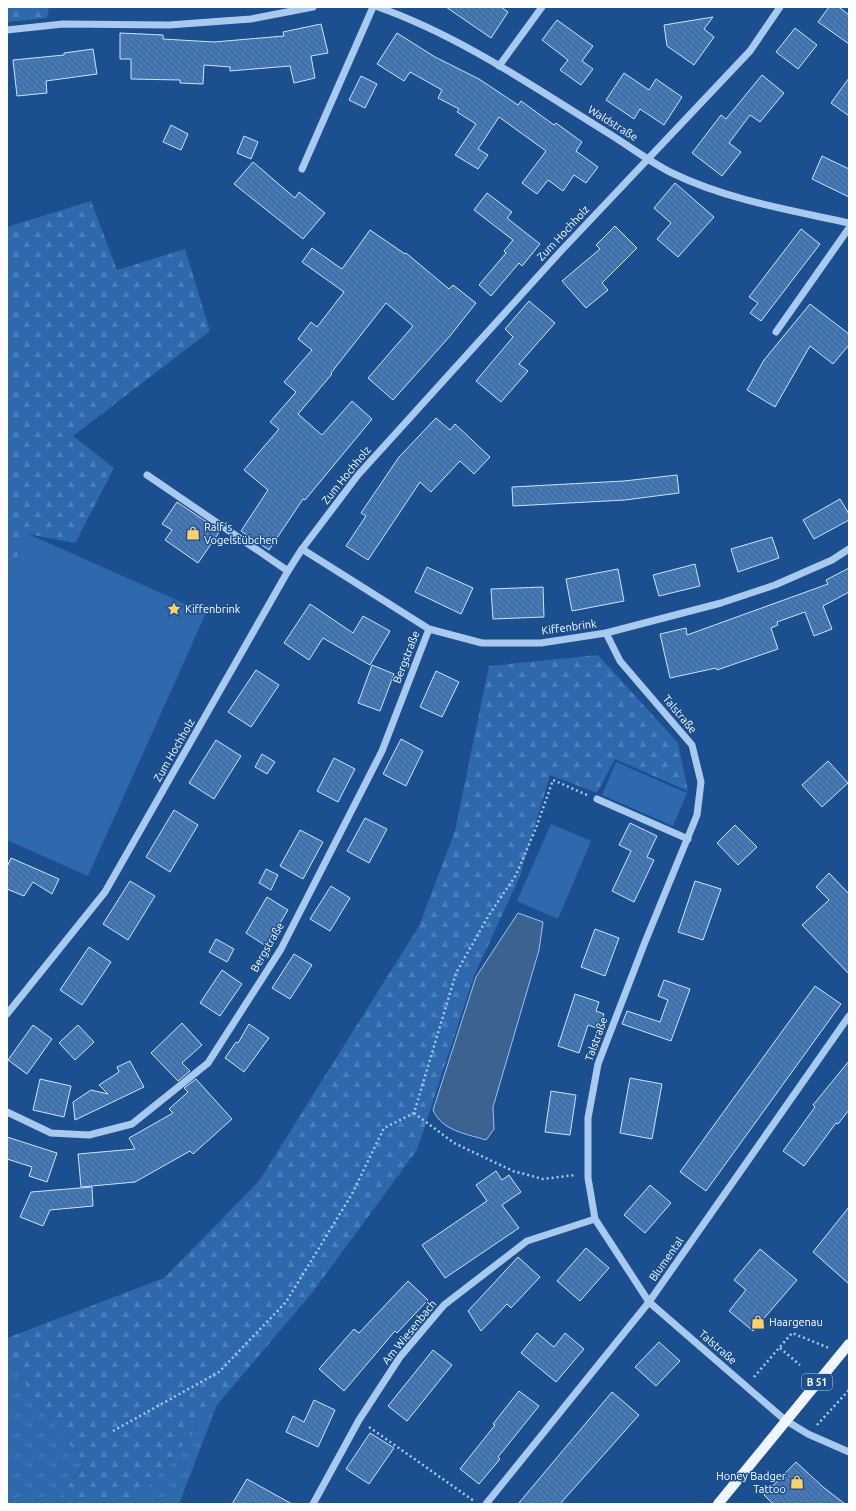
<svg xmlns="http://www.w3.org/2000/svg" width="856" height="1511" font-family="Ubuntu,sans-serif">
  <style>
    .grass { fill: url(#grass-tufts) }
    .forest { fill: url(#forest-firs) }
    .park { fill: #2e69ad }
    .water { fill: #3c6290; stroke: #9cc4f0 }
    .building { fill: url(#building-back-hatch); stroke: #cfe3fa }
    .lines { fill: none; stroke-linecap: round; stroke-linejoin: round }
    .path { stroke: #a9c9ee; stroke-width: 2.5; stroke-dasharray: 2 3; stroke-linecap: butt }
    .minor { stroke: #a9c9ee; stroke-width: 7 }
    .major { stroke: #f0f6ff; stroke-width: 10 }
    .labels { text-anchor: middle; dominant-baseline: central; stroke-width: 3; stroke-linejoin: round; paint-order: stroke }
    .shield { fill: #1b4f8f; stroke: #bbcadd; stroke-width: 1 }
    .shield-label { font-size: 10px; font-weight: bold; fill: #fff }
    .street-label { font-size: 11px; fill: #fff; stroke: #1b4f8f }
    .poi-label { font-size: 11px; fill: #fff; stroke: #1b4f8f; text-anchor: start }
  </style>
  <defs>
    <pattern id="grass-tufts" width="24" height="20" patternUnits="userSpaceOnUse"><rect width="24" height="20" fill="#2e69ad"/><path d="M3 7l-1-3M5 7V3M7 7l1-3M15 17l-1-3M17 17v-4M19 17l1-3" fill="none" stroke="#4d80b9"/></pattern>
    <pattern id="forest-firs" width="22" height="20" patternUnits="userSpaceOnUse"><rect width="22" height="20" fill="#2e69ad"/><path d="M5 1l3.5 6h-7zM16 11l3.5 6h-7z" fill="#4d80b9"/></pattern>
    <pattern id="building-back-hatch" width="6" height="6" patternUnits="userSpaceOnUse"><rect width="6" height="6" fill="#4478b7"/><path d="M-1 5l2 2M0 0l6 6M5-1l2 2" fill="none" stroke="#486282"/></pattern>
  </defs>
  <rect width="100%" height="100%" fill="#1b4f8f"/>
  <g class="grass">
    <polygon points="7,1360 84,1464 55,1504 7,1504"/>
    <polygon points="217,1405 179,1504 133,1504"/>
  </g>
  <g class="forest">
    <polygon points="7,7 49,7 47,18 7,22"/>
    <polygon points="91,201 117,270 185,249 210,331 73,436 114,468 75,543 28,534 7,580 7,227"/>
    <polygon points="598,655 678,743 688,791 615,759 597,793 550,775 520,876 474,976 417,1150 312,1293 133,1504 55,1504 84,1464 7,1360 7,1338 164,1278 259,1181 419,926 455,831 489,666"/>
  </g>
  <g class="park">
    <polygon points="28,534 206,613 88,876 7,840 7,580"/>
    <polygon points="616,762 687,793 673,826 602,795"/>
    <polygon points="551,824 591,841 558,919 517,901"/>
  </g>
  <path class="water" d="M518,913L543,922L539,950L493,1107L494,1129L486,1140C467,1134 442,1131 433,1110L476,977Z"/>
  <g class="building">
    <polygon points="446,7 501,7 508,12 491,38"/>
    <polygon points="829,7 839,7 849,15 849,44 818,22"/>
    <polygon points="713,17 704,29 714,37 694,65 667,46 664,25"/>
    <polygon points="557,20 593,46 582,61 593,69 581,85 560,70 568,60 542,40"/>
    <polygon points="321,24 328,53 311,56 315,78 294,83 290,66 230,71 230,67 204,65 203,84 180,83 180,80 131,79 131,59 120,59 120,33 163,35 163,39 214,42 284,36 283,32"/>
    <polygon points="795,28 817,45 798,69 776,52"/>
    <polygon points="397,33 435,57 479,79 518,105 521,101 554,125 556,123 582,142 576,151 598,167 586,183 574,175 563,191 548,180 537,194 522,183 546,151 499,117 478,149 488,155 478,169 455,155 476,124 457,112 459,109 438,98 442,90 410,72 404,81 377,64"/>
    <polygon points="93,49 97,74 46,81 47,93 17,96 13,60 64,55 64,53"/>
    <polygon points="624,73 649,90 656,79 682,97 664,125 640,109 634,119 606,100"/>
    <polygon points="762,75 784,93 760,122 750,115 729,143 741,152 722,176 692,153 721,115 726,119"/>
    <polygon points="361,76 377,84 365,108 349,100"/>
    <polygon points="849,78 849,116 831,103"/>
    <polygon points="171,125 188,134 181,150 163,142"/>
    <polygon points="244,136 258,142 251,159 237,153"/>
    <polygon points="822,156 849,169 849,197 812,179"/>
    <polygon points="253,162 295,198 299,192 325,213 303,239 234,184"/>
    <polygon points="675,183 714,217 678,257 657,239 671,223 654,208"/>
    <polygon points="487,193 512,212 507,218 540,244 522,266 519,263 491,296 479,285 506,253 504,251 513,240 474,210"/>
    <polygon points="615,226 637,248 602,283 608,290 586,308 562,281 600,249 596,245"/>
    <polygon points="801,229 820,244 761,321 750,313 758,303 749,297"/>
    <polygon points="370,230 405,254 406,253 449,289 453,285 476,303 450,336 393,400 368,378 413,326 386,303 331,373 332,374 298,414 322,435 352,401 372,419 305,500 303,499 269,550 241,531 268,490 244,470 279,429 270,422 296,392 284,382 312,350 298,339 311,322 317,327 344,292 302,262 312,248 342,269"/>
    <polygon points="529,301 555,323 519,364 528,371 501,402 476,381 513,337 505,329"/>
    <polygon points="810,304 849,334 849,345 833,364 810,346 775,407 747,390 764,360"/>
    <polygon points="436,418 450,430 455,424 490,457 474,474 460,461 431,492 420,482 368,560 346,546 366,516 361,513 399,457"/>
    <polygon points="677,475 679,493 625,500 513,506 512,487 624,481"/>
    <polygon points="840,499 849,514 849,520 814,539 803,520"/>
    <polygon points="177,502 220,531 198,563 165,540 172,530 162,524"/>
    <polygon points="772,537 779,558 738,572 731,549"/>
    <polygon points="695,564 700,586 659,596 653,575"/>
    <polygon points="427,567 473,588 461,614 415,592"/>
    <polygon points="849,568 849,592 823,606 832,629 814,636 805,612 777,622 778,625 771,628 778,649 717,670 716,668 670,678 660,634 686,628 687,635 828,584 826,580"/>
    <polygon points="618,569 624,601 572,611 566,579"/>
    <polygon points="543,587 544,617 493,619 491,589"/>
    <polygon points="310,604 353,633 363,616 390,631 370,665 323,638 309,660 284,643"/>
    <polygon points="372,665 394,674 380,711 358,703"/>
    <polygon points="256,670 279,685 251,727 228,712"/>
    <polygon points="436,671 459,682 442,717 420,707"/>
    <polygon points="401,739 423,751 406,786 383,774"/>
    <polygon points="216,740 241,756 214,799 189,783"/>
    <polygon points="262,754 275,762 267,774 255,767"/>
    <polygon points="334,758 355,769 338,802 317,791"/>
    <polygon points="828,761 848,783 822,807 802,785"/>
    <polygon points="174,810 198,825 170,872 146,857"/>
    <polygon points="365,818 387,829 369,863 347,851"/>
    <polygon points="630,823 657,836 647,857 654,860 634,902 612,891 631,851 619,845"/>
    <polygon points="735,825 757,847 738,865 717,843"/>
    <polygon points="300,830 323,842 303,879 280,866"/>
    <polygon points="11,858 59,879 52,894 33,882 24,896 7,889 7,867"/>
    <polygon points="266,869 278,875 271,890 259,883"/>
    <polygon points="829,873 849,894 849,974 802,925 829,900 816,887"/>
    <polygon points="130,881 155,896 128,940 103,924"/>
    <polygon points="695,881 721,889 703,940 678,932"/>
    <polygon points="331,886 350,898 330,931 310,919"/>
    <polygon points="267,897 288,910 266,946 246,933"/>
    <polygon points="595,929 619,938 605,976 581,967"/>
    <polygon points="216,939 234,949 227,962 209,952"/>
    <polygon points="89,947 111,962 82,1005 60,990"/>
    <polygon points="294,954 312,965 290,999 272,988"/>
    <polygon points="222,970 242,984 220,1016 200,1003"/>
    <polygon points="664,980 690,989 671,1041 622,1024 627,1011 660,1022 668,1000 658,996"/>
    <polygon points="815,986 841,1004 706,1191 680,1172"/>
    <polygon points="575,994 599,1002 596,1011 604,1014 599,1029 588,1025 579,1053 558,1046"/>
    <polygon points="182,1023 202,1045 182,1063 190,1071 178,1081 151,1053"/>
    <polygon points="249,1024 269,1038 244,1072 225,1058 236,1042 238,1043"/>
    <polygon points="33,1025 52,1039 27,1074 8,1060"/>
    <polygon points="78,1025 94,1042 75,1060 59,1043"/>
    <polygon points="130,1061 144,1087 75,1120 73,1102 91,1090 108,1094 99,1085 119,1072 117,1067"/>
    <polygon points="849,1061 849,1110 838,1124 836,1123 804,1166 783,1151 815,1107 813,1105"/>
    <polygon points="630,1078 662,1084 652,1139 620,1133"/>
    <polygon points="40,1079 71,1086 64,1117 33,1110"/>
    <polygon points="196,1079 232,1119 193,1154 190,1151 135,1182 81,1187 78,1154 135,1149 129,1138 173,1113 169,1109 188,1092 184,1088"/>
    <polygon points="551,1091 576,1095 570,1135 545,1132"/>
    <polygon points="7,1137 57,1153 47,1182 29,1176 32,1167 7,1159"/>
    <polygon points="496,1171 502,1180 509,1175 521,1192 502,1205 519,1228 445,1278 422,1245 487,1201 476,1185"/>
    <polygon points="650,1185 671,1203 645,1233 624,1215"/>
    <polygon points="92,1187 93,1206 50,1210 43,1226 20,1217 31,1192"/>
    <polygon points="849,1207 849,1284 813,1252"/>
    <polygon points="586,1248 609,1268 580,1301 557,1281"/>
    <polygon points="760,1249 797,1280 753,1331 729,1311 746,1290 734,1280"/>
    <polygon points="518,1257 540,1277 511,1308 507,1304 481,1331 468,1311"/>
    <polygon points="408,1281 428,1300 397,1333 395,1331 344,1391 319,1369 354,1329 359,1333"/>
    <polygon points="537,1333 554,1347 565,1333 584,1349 556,1382 521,1353"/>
    <polygon points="659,1342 680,1361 656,1386 635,1367"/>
    <polygon points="433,1350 452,1365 407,1421 388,1406"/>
    <polygon points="519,1391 539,1406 498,1457 500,1459 479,1484 460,1469 495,1425 493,1424"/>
    <polygon points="612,1392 639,1415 560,1504 518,1504"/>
    <polygon points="314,1400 335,1410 318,1447 286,1432 293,1416 304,1422"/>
    <polygon points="370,1433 394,1448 369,1484 346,1469"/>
    <polygon points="796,1462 823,1487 845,1504 773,1504 764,1495"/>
    <polygon points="247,1479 292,1504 232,1504"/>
  </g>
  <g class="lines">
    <g class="path">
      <polyline points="414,1113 454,1143 513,1171 543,1179 575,1175"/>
      <polyline points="780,1348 800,1365"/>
      <polyline points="754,1377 792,1333 829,1348"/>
      <polyline points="817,1425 849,1390"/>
      <polyline points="369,1427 474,1501"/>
      <polyline points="113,1431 219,1372 286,1302 352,1194 384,1128 414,1113 456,973 489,915 516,875 536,828 553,780 587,795"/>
    </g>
    <g class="minor">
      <path d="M378,7C460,36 534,87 608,133C629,146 650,162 672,173C728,200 789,210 849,223"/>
      <polyline points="7,30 63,24 169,25 251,19 313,7"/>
      <polyline points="499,66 542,7"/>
      <polyline points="302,169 373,7"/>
      <polyline points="776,332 849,228"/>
      <polyline points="147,475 288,571"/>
      <polyline points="302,549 429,629 482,643 541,643 606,633 721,603 775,585 832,560 849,549"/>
      <polyline points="606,633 620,661 692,745 701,782 697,815 645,942 598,1064 588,1118 588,1178 595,1219 649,1302 785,1420 808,1434 849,1452"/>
      <polyline points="597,799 688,839"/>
      <polyline points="7,1014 105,892 288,571 302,549 358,475 560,252 750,51 780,7"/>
      <polyline points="7,1112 51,1133 89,1135 132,1124 208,1063 281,949 382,751 429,629"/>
      <polyline points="313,1504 359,1420 400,1357 444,1305 527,1241 595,1219"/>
      <polyline points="486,1504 649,1302 849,1016"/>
    </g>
    <polyline class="major" points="718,1504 849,1344"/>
  </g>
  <defs>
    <g id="shop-bare" transform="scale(1.08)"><path d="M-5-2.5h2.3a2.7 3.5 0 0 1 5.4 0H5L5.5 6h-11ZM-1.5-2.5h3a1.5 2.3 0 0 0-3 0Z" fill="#ffd166" stroke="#1b4f8f" stroke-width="2.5" paint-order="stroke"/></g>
    <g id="sight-bare" transform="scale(1.08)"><path d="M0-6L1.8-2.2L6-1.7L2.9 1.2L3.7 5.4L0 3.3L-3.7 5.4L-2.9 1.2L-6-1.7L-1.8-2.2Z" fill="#ffd166" stroke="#1b4f8f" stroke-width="2.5" paint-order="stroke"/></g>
  </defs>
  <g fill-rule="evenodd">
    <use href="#shop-bare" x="193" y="533"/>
    <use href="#sight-bare" x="174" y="609"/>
    <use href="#shop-bare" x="758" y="1322"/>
    <use href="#shop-bare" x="797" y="1482"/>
  </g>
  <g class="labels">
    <rect class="shield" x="802" y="1374" width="30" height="16" rx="3"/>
    <g class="shield-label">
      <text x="817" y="1382">B 51</text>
    </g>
    <g class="street-label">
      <text transform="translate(613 123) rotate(32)">Waldstraße</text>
      <text transform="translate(563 233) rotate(-47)">Zum Hochholz</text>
      <text transform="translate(346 475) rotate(-51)">Zum Hochholz</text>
      <text transform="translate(569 627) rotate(-8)">Kiffenbrink</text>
      <text transform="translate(406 657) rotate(-69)">Bergstraße</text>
      <text transform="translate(680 714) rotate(50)">Talstraße</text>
      <text transform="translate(174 750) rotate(-60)">Zum Hochholz</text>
      <text transform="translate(267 947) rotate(-60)">Bergstraße</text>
      <text transform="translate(596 1039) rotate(-70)">Talstraße</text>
      <text transform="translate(666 1259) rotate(-55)">Blumental</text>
      <text transform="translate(409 1332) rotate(-51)">Am Wiesenbach</text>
      <text transform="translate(718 1347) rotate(41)">Talstraße</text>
    </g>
    <g class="poi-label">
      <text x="204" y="527">Ralf´s<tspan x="204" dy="13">Vogelstübchen</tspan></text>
      <text x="185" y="609">Kiffenbrink</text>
      <text x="769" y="1322">Haargenau</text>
      <text x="786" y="1476" text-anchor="end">Honey Badger<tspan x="786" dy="13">Tattoo</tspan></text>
    </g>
  </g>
  <rect width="856" height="1511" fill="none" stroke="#ffffff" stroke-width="16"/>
</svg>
